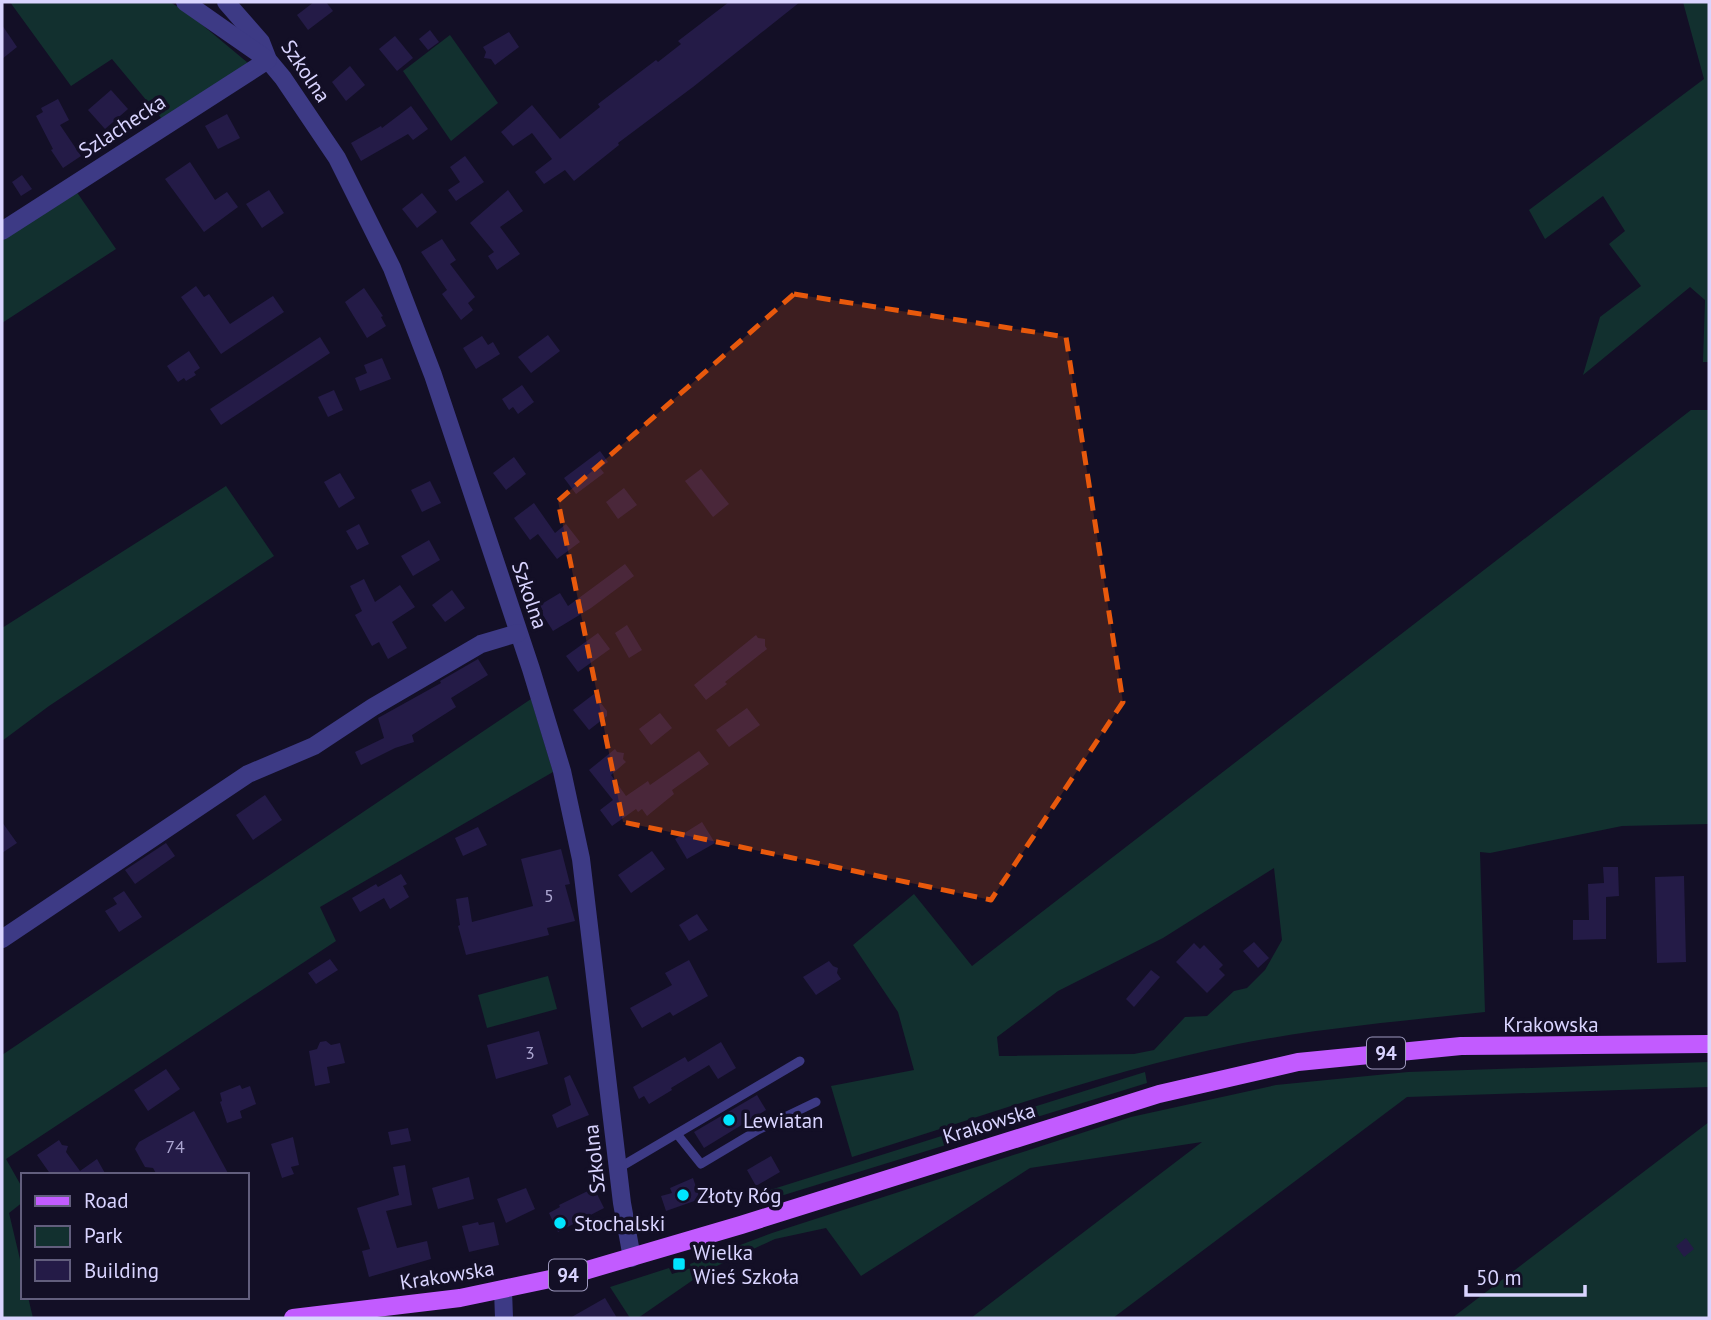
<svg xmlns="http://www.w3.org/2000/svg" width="1711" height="1320" font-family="'PT Sans',sans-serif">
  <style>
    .green { fill: #12302f; fill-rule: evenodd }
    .building { fill: #241b47 }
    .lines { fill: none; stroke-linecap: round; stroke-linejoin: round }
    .service { stroke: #3d3a85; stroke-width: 9 }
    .minor { stroke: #3d3a85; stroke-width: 18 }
    .primary { stroke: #c25bff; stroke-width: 18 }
    .marked { fill: #e8590c; fill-opacity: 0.2; stroke: #e8590c; stroke-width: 5; stroke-dasharray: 14 9; stroke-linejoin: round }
    .poi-dot { fill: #00e5ff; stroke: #130f26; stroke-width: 2.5 }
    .labels { text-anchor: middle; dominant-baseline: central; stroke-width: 7; stroke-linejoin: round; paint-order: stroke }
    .number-label { font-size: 18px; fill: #aca6d1 }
    .shield { fill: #130f26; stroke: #9e99be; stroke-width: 2 }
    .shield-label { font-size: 19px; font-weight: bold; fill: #d9d4ff }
    .street-label { font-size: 21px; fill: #d9d4ff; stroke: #130f26 }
    .poi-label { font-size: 21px; fill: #d9d4ff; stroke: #130f26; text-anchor: start }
  </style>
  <rect width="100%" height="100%" fill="#130f26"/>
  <g class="green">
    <polygon points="10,2 170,2 188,13 248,63 162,119 112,59 71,86"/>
    <polygon points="1683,2 1709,2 1709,362 1703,362 1705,300 1690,287 1583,375 1600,317 1641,286 1609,244 1625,231 1603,196 1545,239 1529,210 1704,79"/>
    <polygon points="450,35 498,103 451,141 403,71"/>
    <polygon points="76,191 116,249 2,323 2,241"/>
    <path d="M1691,410H1709V824L1622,826L1490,853L1480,852L1485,1012C1403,1021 1319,1028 1238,1044C1109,1070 978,1118 852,1157L831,1086L914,1070L898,1012L853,945L914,894L972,966ZM1274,868L1282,940L1265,970L1247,988L1234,991L1207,1016L1185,1017L1154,1050L1134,1054L999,1056L997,1037L1058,991L1163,938Z"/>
    <polygon points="226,486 274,556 49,706 2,741 2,628"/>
    <polygon points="531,699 553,772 320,907 336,941 6,1159 23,1189 23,1202 9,1213 23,1272 23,1297 28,1297 33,1318 2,1318 2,1055"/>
    <polygon points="548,976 557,1009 487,1028 478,995"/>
    <polygon points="1709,1062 1709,1087 1407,1097 1113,1318 971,1318 1202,1142 1030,1168 861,1276 826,1228 775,1239 706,1271 638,1318 630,1318 610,1287 669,1268 672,1274 691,1268 690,1264 772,1233 1131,1117 1276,1085 1408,1072"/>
    <polygon points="1145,1072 1147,1083 748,1206 748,1197"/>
    <polygon points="1709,1122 1709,1318 1452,1318"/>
  </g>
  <g class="building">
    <polygon points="314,2 326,2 333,11 308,30 297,15"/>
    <polygon points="729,2 800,2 693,87 618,143 619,145 574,181 565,170 544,184 535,172 552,159 532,133 513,146 501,132 532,105 560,139 600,107 598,104 656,60 658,62 681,44 678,41"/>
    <polygon points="2,25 17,47 2,59"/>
    <polygon points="430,30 439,42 428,50 419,39"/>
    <polygon points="509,32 519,47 495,65 491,59 484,58 486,52 483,47"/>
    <polygon points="395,36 413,58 397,71 379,49"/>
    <polygon points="350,66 365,85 346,101 332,82"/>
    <polygon points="111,90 128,109 105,129 88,110"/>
    <polygon points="58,99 69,120 60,125 81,156 63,168 51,150 53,149 36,116 43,112 41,108"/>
    <polygon points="411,106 428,129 413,140 408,134 361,161 351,143 381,126 382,128"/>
    <polygon points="227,114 240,138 218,149 205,126"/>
    <polygon points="465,156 484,182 456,201 448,190 460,182 450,167"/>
    <polygon points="190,162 215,200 227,192 238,207 204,232 165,179"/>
    <polygon points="22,175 32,189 21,196 12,182"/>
    <polygon points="269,190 284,213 262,228 246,204"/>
    <polygon points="508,190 523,211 500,227 520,254 497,270 488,256 494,252 470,223"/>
    <polygon points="422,193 437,212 417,228 402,209"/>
    <polygon points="442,239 456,260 450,264 475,297 468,303 473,310 461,320 442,294 447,290 421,252"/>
    <polygon points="196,286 204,297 209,294 230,324 273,296 284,312 221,354 181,297"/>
    <polygon points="364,288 383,316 381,317 386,326 367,338 345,302"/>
    <polygon points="548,335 560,351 531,373 518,357"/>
    <polygon points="482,336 488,345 493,342 500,354 476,369 463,348"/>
    <polygon points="320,337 330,353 221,425 210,409"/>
    <polygon points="189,351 200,368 194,372 196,375 186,381 184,378 178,382 167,366"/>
    <polygon points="382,358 391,379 360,391 355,378 367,373 364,365"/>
    <polygon points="522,385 534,402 518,414 513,407 509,410 502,399"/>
    <polygon points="334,390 343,410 328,417 318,397"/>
    <polygon points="600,451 608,462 600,468 604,473 576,494 564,478"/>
    <polygon points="514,457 526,474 506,490 493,473"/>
    <polygon points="701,469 729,504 713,517 685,481"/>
    <polygon points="340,473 355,498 339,508 324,482"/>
    <polygon points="430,481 441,503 422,512 411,490"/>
    <polygon points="624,488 637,505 618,519 606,502"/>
    <polygon points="534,503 555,533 566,524 580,542 557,559 538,534 530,540 514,518"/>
    <polygon points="359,524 369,544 357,550 346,531"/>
    <polygon points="429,540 440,560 413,576 401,556"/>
    <polygon points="625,564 634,576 591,608 553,631 541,612 543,611 540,605 560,593 568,606"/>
    <polygon points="364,579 375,602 400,585 415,607 392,622 407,648 388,659 379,642 372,646 355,615 362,611 350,586"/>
    <polygon points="452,590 465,608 445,622 432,605"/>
    <polygon points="627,625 642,650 629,658 615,633"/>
    <polygon points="598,633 610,649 578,672 566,656"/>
    <polygon points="756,635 758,638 765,639 765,646 767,649 725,682 727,684 706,700 694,685"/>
    <polygon points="478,659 488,675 451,698 456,707 412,735 414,742 395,748 361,765 355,752 384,738 378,718 441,683 440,681"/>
    <polygon points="594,694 607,711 607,716 589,730 573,710"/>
    <polygon points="747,708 760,725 729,747 716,730"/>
    <polygon points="660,713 672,728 651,745 639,729"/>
    <polygon points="615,749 617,752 624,753 623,759 626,762 611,775 626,796 648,781 650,785 699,751 709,764 672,790 674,794 647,816 642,809 638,812 636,809 612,826 600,810 613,800 589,770"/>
    <polygon points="265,795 282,820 253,840 236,815"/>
    <polygon points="2,822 17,843 2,853"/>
    <polygon points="702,822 715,843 687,859 675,839"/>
    <polygon points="478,827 487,845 463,856 455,838"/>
    <polygon points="166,843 175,856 135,884 125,870"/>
    <polygon points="561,849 570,884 565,885 575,921 547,928 549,935 466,955 458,926 460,925 456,899 468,897 472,922 533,906 521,859"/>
    <polygon points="652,851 665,869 631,893 618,875"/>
    <polygon points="1603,867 1618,867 1619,896 1606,897 1606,939 1573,940 1573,920 1589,920 1588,884 1604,883"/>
    <polygon points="401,874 407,884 403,886 409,897 390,909 384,898 360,912 352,898 376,884 378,887"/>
    <polygon points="1684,876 1686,962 1657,963 1655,877"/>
    <polygon points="124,891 142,917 119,932 105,911 117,904 113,898"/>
    <polygon points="697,914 708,930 689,941 679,925"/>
    <polygon points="1254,942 1269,958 1258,968 1243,951"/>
    <polygon points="1194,943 1200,949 1204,945 1223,965 1219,969 1225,975 1207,993 1176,962"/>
    <polygon points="330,959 338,970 316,984 308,973"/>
    <polygon points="689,960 708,996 673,1016 670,1012 642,1028 630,1008 672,985 665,973"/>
    <polygon points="829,961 833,966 838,968 837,973 841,979 816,995 803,977"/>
    <polygon points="1151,970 1160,977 1134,1007 1126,999"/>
    <polygon points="539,1031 548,1064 496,1079 487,1045"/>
    <polygon points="326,1041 331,1045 340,1043 345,1063 327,1067 330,1083 315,1086 309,1051 317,1049 320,1042"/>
    <polygon points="721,1042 736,1068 718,1079 709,1065 671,1088 672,1090 649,1104 644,1096 639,1099 633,1087 685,1057 688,1062"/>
    <polygon points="166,1069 180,1089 148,1111 134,1090"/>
    <polygon points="570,1075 589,1115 557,1128 552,1115 571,1105 564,1078"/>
    <polygon points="240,1085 242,1089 250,1086 256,1104 240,1111 242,1118 227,1123 220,1102 222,1101 220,1093"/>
    <polygon points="757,1095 766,1110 704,1148 694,1132"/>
    <polygon points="194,1111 229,1175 157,1175 153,1168 145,1167 135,1149 139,1142"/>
    <polygon points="408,1128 411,1141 391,1145 388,1132"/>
    <polygon points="293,1137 299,1165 291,1167 294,1174 282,1178 271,1144"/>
    <polygon points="59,1140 62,1145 68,1146 66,1152 80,1171 97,1159 106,1175 51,1175 37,1155"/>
    <polygon points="771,1156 780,1172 756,1186 747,1170"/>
    <polygon points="405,1165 412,1205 386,1211 397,1248 427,1241 431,1259 369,1277 362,1251 370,1249 357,1208 399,1195 393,1167"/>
    <polygon points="469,1177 474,1199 438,1209 432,1188"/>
    <polygon points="693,1178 700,1199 666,1211 661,1196 672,1193 670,1188"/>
    <polygon points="526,1188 535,1209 506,1223 497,1199"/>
    <polygon points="594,1188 604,1208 558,1232 549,1213 560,1207 559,1205"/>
    <polygon points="478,1222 479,1225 494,1222 499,1245 469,1252 462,1226"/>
    <polygon points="1686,1238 1694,1249 1684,1257 1676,1246"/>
    <polygon points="605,1298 617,1318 570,1318"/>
  </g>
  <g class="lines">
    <g class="service">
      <polyline points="677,1134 701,1164 758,1130 816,1102"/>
      <polyline points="617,1169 800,1061"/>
    </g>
    <g class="minor">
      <polyline points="226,2 261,42 268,60 283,78 337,158 392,268 433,375 531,669 562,771 581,859 622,1203 632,1258"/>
      <polyline points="2,231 268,60 185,2"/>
      <polyline points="2,939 248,774 314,746 373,707 481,644 518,633"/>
      <polyline points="503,1290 504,1318"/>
    </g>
    <polyline class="primary" points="293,1318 460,1298 574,1274 741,1225 1159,1094 1298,1062 1461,1046 1709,1044"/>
  </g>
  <path class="marked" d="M794,294L1066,337L1123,702L991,900L623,822L558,501Z"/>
  <g class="poi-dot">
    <circle cx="729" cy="1120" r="7"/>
    <circle cx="683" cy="1195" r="7"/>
    <circle cx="560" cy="1223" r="7"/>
    <rect x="672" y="1257" width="14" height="14" rx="3.5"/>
  </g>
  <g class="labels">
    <g class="number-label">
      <text x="549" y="895">5</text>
      <text x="530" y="1052">3</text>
      <text x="175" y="1146">74</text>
    </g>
    <g class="shield">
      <rect x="1367" y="1037.5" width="38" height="31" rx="5"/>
      <rect x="549" y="1259.5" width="38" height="31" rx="5"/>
    </g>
    <g class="shield-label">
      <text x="1386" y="1053">94</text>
      <text x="568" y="1275">94</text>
    </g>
    <g class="street-label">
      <text transform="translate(306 71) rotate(56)">Szkolna</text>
      <text transform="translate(122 126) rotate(-33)">Szlachecka</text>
      <text transform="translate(530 595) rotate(71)">Szkolna</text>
      <text x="1551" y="1024">Krakowska</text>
      <text transform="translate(989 1123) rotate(-17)">Krakowska</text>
      <text transform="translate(594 1159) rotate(-96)">Szkolna</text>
      <text transform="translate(447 1275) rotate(-9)">Krakowska</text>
    </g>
    <g class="poi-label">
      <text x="743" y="1120">Lewiatan</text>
      <text x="697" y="1195">Złoty Róg</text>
      <text x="574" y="1223">Stochalski</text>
      <text x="693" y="1252">Wielka<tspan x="693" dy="24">Wieś Szkoła</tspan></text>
    </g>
  </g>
  <rect width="1711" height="1320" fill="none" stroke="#d9d4ff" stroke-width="7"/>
  <rect x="21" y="1173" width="228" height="126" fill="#130f26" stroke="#625e7d" stroke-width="2"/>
  <rect x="35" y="1196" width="35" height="10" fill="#c25bff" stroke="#625e7d" stroke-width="2"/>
  <text x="84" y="1208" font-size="21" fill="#d9d4ff">Road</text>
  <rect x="35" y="1226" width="35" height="21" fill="#12302f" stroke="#625e7d" stroke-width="2"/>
  <text x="84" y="1243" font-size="21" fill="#d9d4ff">Park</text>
  <rect x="35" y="1260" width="35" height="21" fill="#241b47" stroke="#625e7d" stroke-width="2"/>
  <text x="84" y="1278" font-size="21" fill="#d9d4ff">Building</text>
  <path d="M1466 1285v10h119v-10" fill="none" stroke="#d9d4ff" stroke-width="3.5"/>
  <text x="1476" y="1285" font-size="21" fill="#d9d4ff" stroke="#130f26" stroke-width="5" paint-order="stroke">50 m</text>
</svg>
